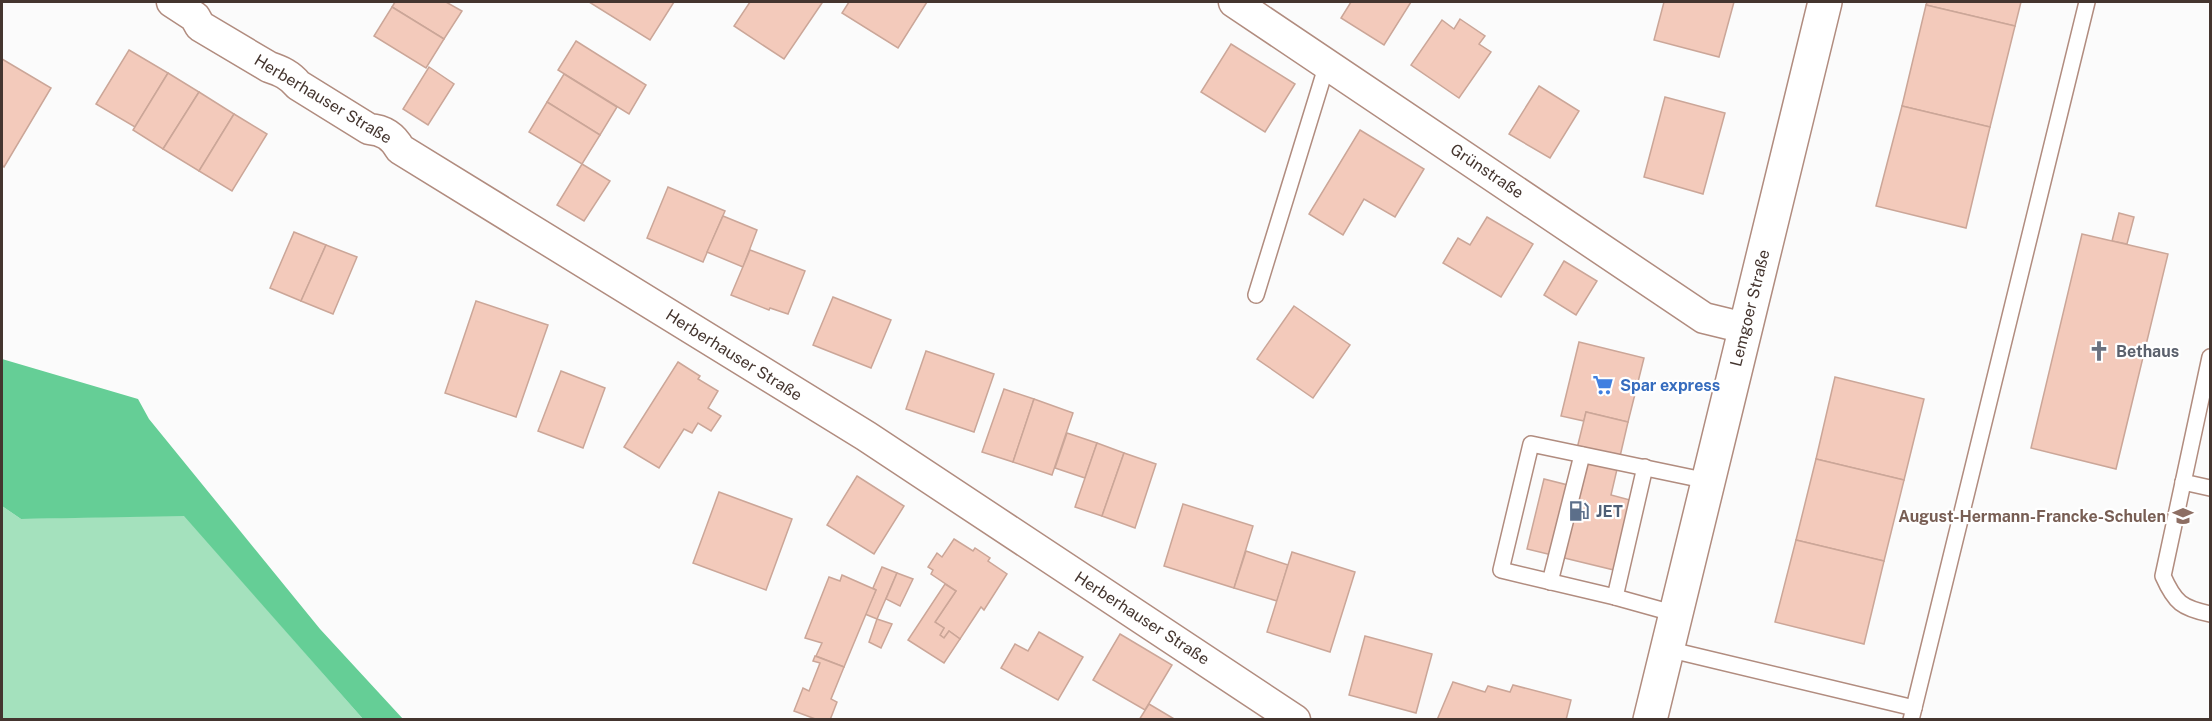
<svg xmlns="http://www.w3.org/2000/svg" width="2212" height="721" font-family="'Public Sans',sans-serif">
  <style>
    .green { fill: #a4e1bd }
    .forest { fill: #65ce96 }
    .building { fill: #f3cabb; stroke: #cba698; stroke-width: 1.5 }
    .lines { fill: none; stroke-linecap: round; stroke-linejoin: round }
    .service-casing { stroke: #b18c7f; stroke-width: 18 }
    .minor-casing { stroke: #b18c7f; stroke-width: 33 }
    .secondary-casing { stroke: #b18c7f; stroke-width: 36 }
    .service { stroke: #fff; stroke-width: 15 }
    .minor { stroke: #fff; stroke-width: 30 }
    .secondary { stroke: #fff; stroke-width: 33 }
    .labels { text-anchor: middle; dominant-baseline: central; stroke-width: 4.5; stroke-linejoin: round; paint-order: stroke }
    .street-label { font-size: 16px; fill: #44352f; stroke: #fff }
    .worship-label { font-size: 16px; font-weight: bold; fill: #5b616d; stroke: #fff; text-anchor: start }
    .shop-label { font-size: 16px; font-weight: bold; fill: #366cbe; stroke: #fff; text-anchor: start }
    .service-label { font-size: 16px; font-weight: bold; fill: #4e5e75; stroke: #fff; text-anchor: start }
    .education-label { font-size: 16px; font-weight: bold; fill: #785e54; stroke: #fff; text-anchor: end }
  </style>
  <rect width="100%" height="100%" fill="#fbfbfb"/>
  <polygon class="green" points="2,506 21,519 184,515 363,719 2,719"/>
  <polygon class="forest" points="2,359 138,399 149,419 320,629 403,719 363,719 184,516 21,519 2,506"/>
  <g class="building">
    <polygon points="395,2 446,2 462,11 444,39 392,7"/>
    <polygon points="589,2 674,2 650,40"/>
    <polygon points="750,2 820,2 822,3 784,59 734,26"/>
    <polygon points="849,2 927,2 898,48 842,13"/>
    <polygon points="1351,2 1411,2 1384,45 1341,18"/>
    <polygon points="1664,2 1734,2 1719,57 1654,40"/>
    <polygon points="1927,2 2021,2 2015,26 1926,5"/>
    <polygon points="1926,5 2015,26 1990,127 1902,106"/>
    <polygon points="392,7 444,39 426,68 374,36"/>
    <polygon points="1460,19 1485,36 1479,44 1491,52 1459,98 1411,65 1442,20 1454,29"/>
    <polygon points="576,41 646,85 629,114 558,70"/>
    <polygon points="1231,44 1295,84 1265,132 1201,92"/>
    <polygon points="129,50 168,73 135,127 96,104"/>
    <polygon points="2,59 51,88 4,167 2,165"/>
    <polygon points="429,67 454,84 428,125 403,109"/>
    <polygon points="168,73 199,92 163,149 133,130"/>
    <polygon points="564,74 617,107 600,135 547,102"/>
    <polygon points="1539,86 1579,111 1550,158 1509,134"/>
    <polygon points="199,92 234,114 199,171 163,149"/>
    <polygon points="1665,97 1725,113 1703,194 1644,177"/>
    <polygon points="547,102 600,135 582,164 529,132"/>
    <polygon points="1902,106 1990,127 1966,228 1876,206"/>
    <polygon points="234,114 267,134 232,191 199,171"/>
    <polygon points="1360,130 1424,169 1395,217 1364,199 1343,235 1309,214"/>
    <polygon points="582,164 610,181 584,221 557,205"/>
    <polygon points="668,187 725,211 703,262 647,238"/>
    <polygon points="2119,213 2134,217 2127,244 2112,241"/>
    <polygon points="723,216 757,230 743,267 707,252"/>
    <polygon points="1487,217 1533,244 1501,297 1443,263 1458,238 1470,245"/>
    <polygon points="294,232 326,245 301,301 270,288"/>
    <polygon points="2082,234 2168,254 2116,469 2031,448"/>
    <polygon points="326,245 357,257 333,314 301,301"/>
    <polygon points="750,250 805,271 788,314 770,308 769,310 731,295"/>
    <polygon points="1564,261 1597,281 1576,315 1544,295"/>
    <polygon points="833,297 891,320 871,368 813,345"/>
    <polygon points="476,301 548,325 516,417 445,393"/>
    <polygon points="1294,306 1350,345 1313,398 1257,359"/>
    <polygon points="1579,342 1644,358 1628,422 1586,412 1584,421 1561,416"/>
    <polygon points="926,351 994,374 974,432 906,409"/>
    <polygon points="678,362 700,376 698,379 718,391 708,408 721,416 711,431 698,423 692,433 684,429 659,468 624,447"/>
    <polygon points="561,371 605,388 583,448 538,431"/>
    <polygon points="1835,377 1924,399 1904,480 1816,459"/>
    <polygon points="1004,389 1034,399 1013,462 982,452"/>
    <polygon points="1034,399 1073,413 1052,475 1013,462"/>
    <polygon points="1586,412 1628,422 1611,495 1630,500 1614,570 1527,549 1544,479 1568,485"/>
    <polygon points="1067,433 1097,443 1085,478 1055,468"/>
    <polygon points="1097,443 1124,453 1102,516 1075,507"/>
    <polygon points="1124,453 1156,464 1135,528 1102,516"/>
    <polygon points="1816,459 1904,480 1884,561 1796,540"/>
    <polygon points="857,476 904,506 874,554 827,525"/>
    <polygon points="719,492 792,519 766,590 693,563"/>
    <polygon points="1183,504 1253,526 1234,588 1164,566"/>
    <polygon points="954,539 973,551 975,548 990,558 988,561 1007,574 984,610 981,607 960,639 949,631 944,638 940,635 944,628 935,622 956,591 931,574 933,570 928,567 937,553 942,557"/>
    <polygon points="1796,540 1884,561 1864,644 1775,622"/>
    <polygon points="1246,551 1288,565 1277,601 1234,588"/>
    <polygon points="1292,552 1355,572 1330,652 1267,632"/>
    <polygon points="882,567 897,573 877,619 865,614 876,590 873,588"/>
    <polygon points="897,573 913,579 900,606 886,599"/>
    <polygon points="842,575 876,590 844,667 816,656 822,643 805,638 829,577 840,581"/>
    <polygon points="945,584 956,591 935,622 944,628 940,635 944,638 949,631 960,639 944,663 908,640"/>
    <polygon points="877,619 892,624 881,648 869,642"/>
    <polygon points="1039,632 1083,657 1058,700 1001,668 1015,644 1028,651"/>
    <polygon points="1120,634 1172,665 1145,710 1093,680"/>
    <polygon points="1365,636 1432,654 1416,713 1349,695"/>
    <polygon points="815,656 844,667 831,699 837,702 830,720 818,720 794,711 803,688 809,691 820,663 813,661"/>
    <polygon points="1453,682 1485,692 1488,686 1510,692 1513,685 1571,700 1566,720 1437,720"/>
    <polygon points="1149,704 1176,720 1139,720"/>
  </g>
  <g class="lines">
    <g class="service-casing">
      <g id="service">
        <polyline points="1256,295 1327,64"/>
        <path d="M2210,357L2163,576C2175,603 2182,608 2210,614"/>
        <polyline points="2183,482 2210,488"/>
        <polyline points="1550,582 1582,455"/>
        <polyline points="1615,597 1645,467"/>
        <polyline points="1676,614 1615,597 1501,570 1531,444 1708,481"/>
        <polyline points="1667,649 1914,708"/>
        <polyline points="1911,720 2087,2"/>
      </g>
    </g>
    <g class="minor-casing">
      <g id="minor">
        <path d="M172,2L195,17L200,26L269,67C281,71 290,75 298,85L369,129C383,130 393,136 400,149L866,436L1295,720"/>
        <polyline points="1234,2 1704,318 1745,328"/>
      </g>
    </g>
    <g class="secondary-casing">
      <polyline id="secondary" points="1650,720 1825,2"/>
    </g>
    <use href="#service" class="service"/>
    <use href="#minor" class="minor"/>
    <use href="#secondary" class="secondary"/>
  </g>
  <defs>
    <g id="church-bare" transform="scale(1.62)"><path d="M-1.2-6h2.4v3.5h3.3v2.4h-3.3V6h-2.4V-.1h-3.3v-2.4h3.3Z" fill="#6b7280" stroke="#fff" stroke-width="2.5" paint-order="stroke"/></g>
    <g id="supermarket-bare" transform="scale(1.62)"><path d="M-6-5.5h2.5l.6 2H6L4.5 2H-2.5L-4.4-4H-6ZM-1.5 3.2a1.3 1.3 0 1 0 .1 0ZM3 3.2a1.3 1.3 0 1 0 .1 0Z" fill="#3f7fe0" stroke="#fff" stroke-width="2.5" paint-order="stroke"/></g>
    <g id="fuel-bare" transform="scale(1.62)"><path d="M-5.5-6h7V0h2V4h1.3V-2.5L3-4.5l.8-.8L6-3V5H2.5V1h-1V6h-7ZM-4.2-4.7v3.2H.2V-4.7Z" fill="#5c6f8a" stroke="#fff" stroke-width="2.5" paint-order="stroke"/></g>
    <g id="school-bare" transform="scale(1.62)"><path d="M0-5L7-2L0 1L-7-2ZM-4 1L0 2.5L4 1V4Q0 6-4 4Z" fill="#8d6e63" stroke="#fff" stroke-width="2.5" paint-order="stroke"/></g>
  </defs>
  <g fill-rule="evenodd">
    <use href="#church-bare" x="2099" y="351"/>
    <use href="#supermarket-bare" x="1603" y="385"/>
    <use href="#fuel-bare" x="1579" y="511"/>
    <use href="#school-bare" x="2183" y="516"/>
  </g>
  <g class="labels">
    <g class="street-label">
      <text transform="translate(323 99) rotate(31)">Herberhauser Straße</text>
      <text transform="translate(1487 171) rotate(34)">Grünstraße</text>
      <text transform="translate(1750 308) rotate(-76)">Lemgoer Straße</text>
      <text transform="translate(734 355) rotate(32)">Herberhauser Straße</text>
      <text transform="translate(1142 618) rotate(33)">Herberhauser Straße</text>
    </g>
    <g class="worship-label">
      <text x="2116" y="351">Bethaus</text>
    </g>
    <g class="shop-label">
      <text x="1620" y="385">Spar express</text>
    </g>
    <g class="service-label">
      <text x="1596" y="511">JET</text>
    </g>
    <g class="education-label">
      <text x="2166" y="516">August-Hermann-Francke-Schulen</text>
    </g>
  </g>
  <rect width="2212" height="721" fill="none" stroke="#44352f" stroke-width="6"/>
</svg>
